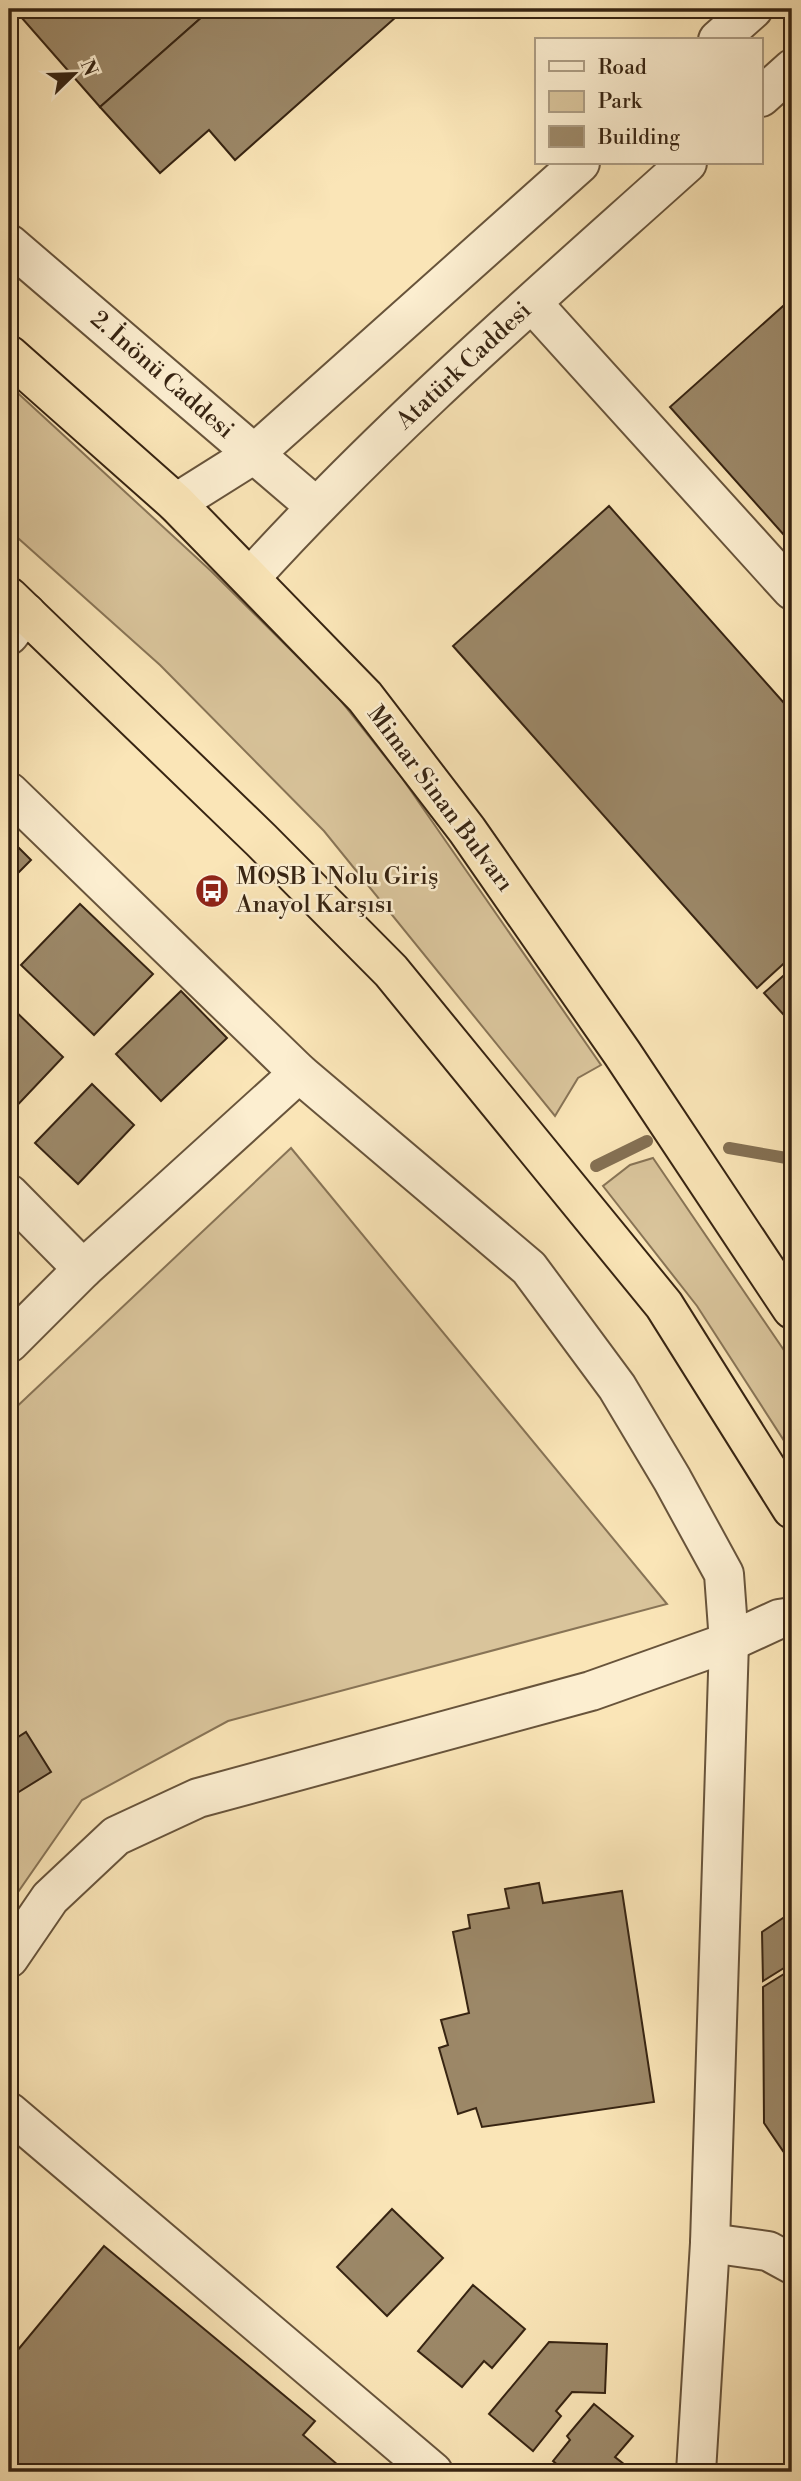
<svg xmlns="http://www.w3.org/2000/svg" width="801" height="2481" font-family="'Libre Bodoni',serif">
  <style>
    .green { fill: #d9c49b; stroke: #887456; stroke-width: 2 }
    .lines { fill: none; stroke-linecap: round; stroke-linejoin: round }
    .stream { stroke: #847053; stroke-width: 12 }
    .building { fill: #9c8868; stroke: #372412; stroke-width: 2 }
    .minor-casing { stroke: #68543b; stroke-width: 42 }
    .tertiary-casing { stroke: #68543b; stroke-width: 42 }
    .trunk-casing { stroke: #372412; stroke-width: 42 }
    .minor { stroke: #fceed0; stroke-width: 38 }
    .tertiary { stroke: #fceed0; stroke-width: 38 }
    .trunk { stroke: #fae5b7; stroke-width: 38 }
    .labels { text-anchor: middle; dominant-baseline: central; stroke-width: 5; stroke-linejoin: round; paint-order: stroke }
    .street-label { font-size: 24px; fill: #372412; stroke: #fceed0 }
    .poi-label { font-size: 24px; fill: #372412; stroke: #fceed0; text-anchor: start }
  </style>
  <rect width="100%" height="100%" fill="#fae5b7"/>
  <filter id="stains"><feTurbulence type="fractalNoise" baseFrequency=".00286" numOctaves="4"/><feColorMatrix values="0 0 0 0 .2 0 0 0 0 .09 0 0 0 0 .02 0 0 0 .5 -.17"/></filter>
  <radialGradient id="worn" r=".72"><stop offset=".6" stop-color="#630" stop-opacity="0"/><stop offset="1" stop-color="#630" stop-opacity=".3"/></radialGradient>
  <g class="green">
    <polygon points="9,385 211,571 337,696 402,778 601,1065 578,1078 555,1116 324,831 160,665 9,530"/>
    <polygon points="291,1148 667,1604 228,1721 82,1800 9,1905 9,1414"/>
    <polygon points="653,1158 792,1362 792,1453 697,1306 603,1186 630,1165"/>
  </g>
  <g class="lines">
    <g class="stream">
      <polyline points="729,1148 792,1159"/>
      <polyline points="596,1166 647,1141"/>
    </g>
  </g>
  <g class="building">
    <polygon points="14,9 211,9 100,107"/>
    <polygon points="211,9 405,9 235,160 209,130 160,173 100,107"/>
    <polygon points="792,298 792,544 670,407"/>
    <polygon points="609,506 792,712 792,956 757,988 453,646"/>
    <polygon points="9,838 31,860 9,882"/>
    <polygon points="80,904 153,974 94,1035 21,965"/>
    <polygon points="792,968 792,1024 764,993"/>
    <polygon points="181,991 227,1038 161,1101 116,1054"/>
    <polygon points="9,1005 63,1057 9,1114"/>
    <polygon points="92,1084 134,1125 78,1184 35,1143"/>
    <polygon points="26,1732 51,1772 9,1798 9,1743"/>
    <polygon points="539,1883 543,1903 622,1891 654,2102 482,2127 476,2108 458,2114 439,2048 448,2045 441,2020 469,2013 453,1932 470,1928 468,1915 509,1908 505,1889"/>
    <polygon points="792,1912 792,1963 763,1981 762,1932"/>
    <polygon points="792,1969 792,2145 783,2151 764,2123 763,1987"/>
    <polygon points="392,2209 443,2258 387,2316 337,2267"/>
    <polygon points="104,2246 315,2421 303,2435 338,2465 332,2472 9,2472 9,2344 17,2351"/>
    <polygon points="473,2285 525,2329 492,2368 484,2361 462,2387 418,2351"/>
    <polygon points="549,2342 607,2344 605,2393 572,2392 556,2411 561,2416 533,2451 489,2414"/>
    <polygon points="594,2404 633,2436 615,2457 634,2472 566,2472 553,2461 570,2440 567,2436"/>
  </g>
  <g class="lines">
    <g class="minor-casing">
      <g id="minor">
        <polyline points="532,303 792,590"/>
        <polyline points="9,792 299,1073 529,1268 617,1387 672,1479 724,1574 729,1642 710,2243 696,2472"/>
        <polyline points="9,1194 83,1269"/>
        <polyline points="9,1343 83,1269 299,1073"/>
        <polyline points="9,1958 50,1898 116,1836 198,1798 591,1691 729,1642 779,1619 792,1617"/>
        <polyline points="9,2112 433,2472"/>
        <polyline points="710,2243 768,2251 792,2264"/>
      </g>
    </g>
    <g class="tertiary-casing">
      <g id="tertiary">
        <polyline points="718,40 753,9"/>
        <polyline points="761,97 792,69"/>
        <polyline points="9,244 315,506"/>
        <polyline points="176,503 254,454 580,163"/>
        <path d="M250,578C385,429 538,297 687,163"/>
        <polyline points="9,635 26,613"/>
      </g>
    </g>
    <g class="trunk-casing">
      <g id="trunk">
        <polyline points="9,355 176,503 365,697 467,830 622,1053 792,1309"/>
        <polyline points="9,597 261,840 391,971 664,1305 792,1509"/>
      </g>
    </g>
    <use href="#minor" class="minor"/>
    <use href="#tertiary" class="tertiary"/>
    <use href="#trunk" class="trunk"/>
  </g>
  <defs>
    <g id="bus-disc" transform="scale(1.75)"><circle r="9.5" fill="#8f2418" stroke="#fceed0"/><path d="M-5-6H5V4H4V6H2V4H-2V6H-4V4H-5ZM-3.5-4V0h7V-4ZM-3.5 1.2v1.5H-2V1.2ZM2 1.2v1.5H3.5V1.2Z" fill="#fff"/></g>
  </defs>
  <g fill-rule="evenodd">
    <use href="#bus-disc" x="212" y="891"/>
  </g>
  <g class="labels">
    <g class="street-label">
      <text transform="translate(464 366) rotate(-43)">Atatürk Caddesi</text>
      <text transform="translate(162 375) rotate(41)">2. İnönü Caddesi</text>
      <text transform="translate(440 799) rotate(53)">Mimar Sinan Bulvarı</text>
    </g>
    <g class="poi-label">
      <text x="236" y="877">MOSB 1 Nolu Giriş<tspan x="236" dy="28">Anayol Karşısı</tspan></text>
    </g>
  </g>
  <rect width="801" height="2481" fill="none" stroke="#fae5b7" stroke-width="35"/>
  <rect x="10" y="10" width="780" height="2460" fill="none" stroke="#372412" stroke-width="3.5"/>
  <rect x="18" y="18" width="766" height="2446" fill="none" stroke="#372412" stroke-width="2"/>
  <rect x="535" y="38" width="228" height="126" fill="#fceed0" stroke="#ad9d84" stroke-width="2"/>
  <rect x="549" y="61" width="35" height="10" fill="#fceed0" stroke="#ad9d84" stroke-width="2"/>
  <text x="598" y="74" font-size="21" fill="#372412">Road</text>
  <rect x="549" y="91" width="35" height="21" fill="#d9c49b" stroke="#ad9d84" stroke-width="2"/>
  <text x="598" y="108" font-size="21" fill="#372412">Park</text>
  <rect x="549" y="126" width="35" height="21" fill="#9c8868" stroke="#ad9d84" stroke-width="2"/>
  <text x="598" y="144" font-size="21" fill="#372412">Building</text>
  <g transform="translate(74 74) rotate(67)" stroke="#fceed0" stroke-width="5" paint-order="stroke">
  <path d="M0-5L12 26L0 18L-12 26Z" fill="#372412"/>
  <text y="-10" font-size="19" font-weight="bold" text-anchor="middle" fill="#372412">N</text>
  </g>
  <rect width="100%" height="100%" filter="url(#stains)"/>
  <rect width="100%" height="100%" fill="url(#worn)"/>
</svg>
